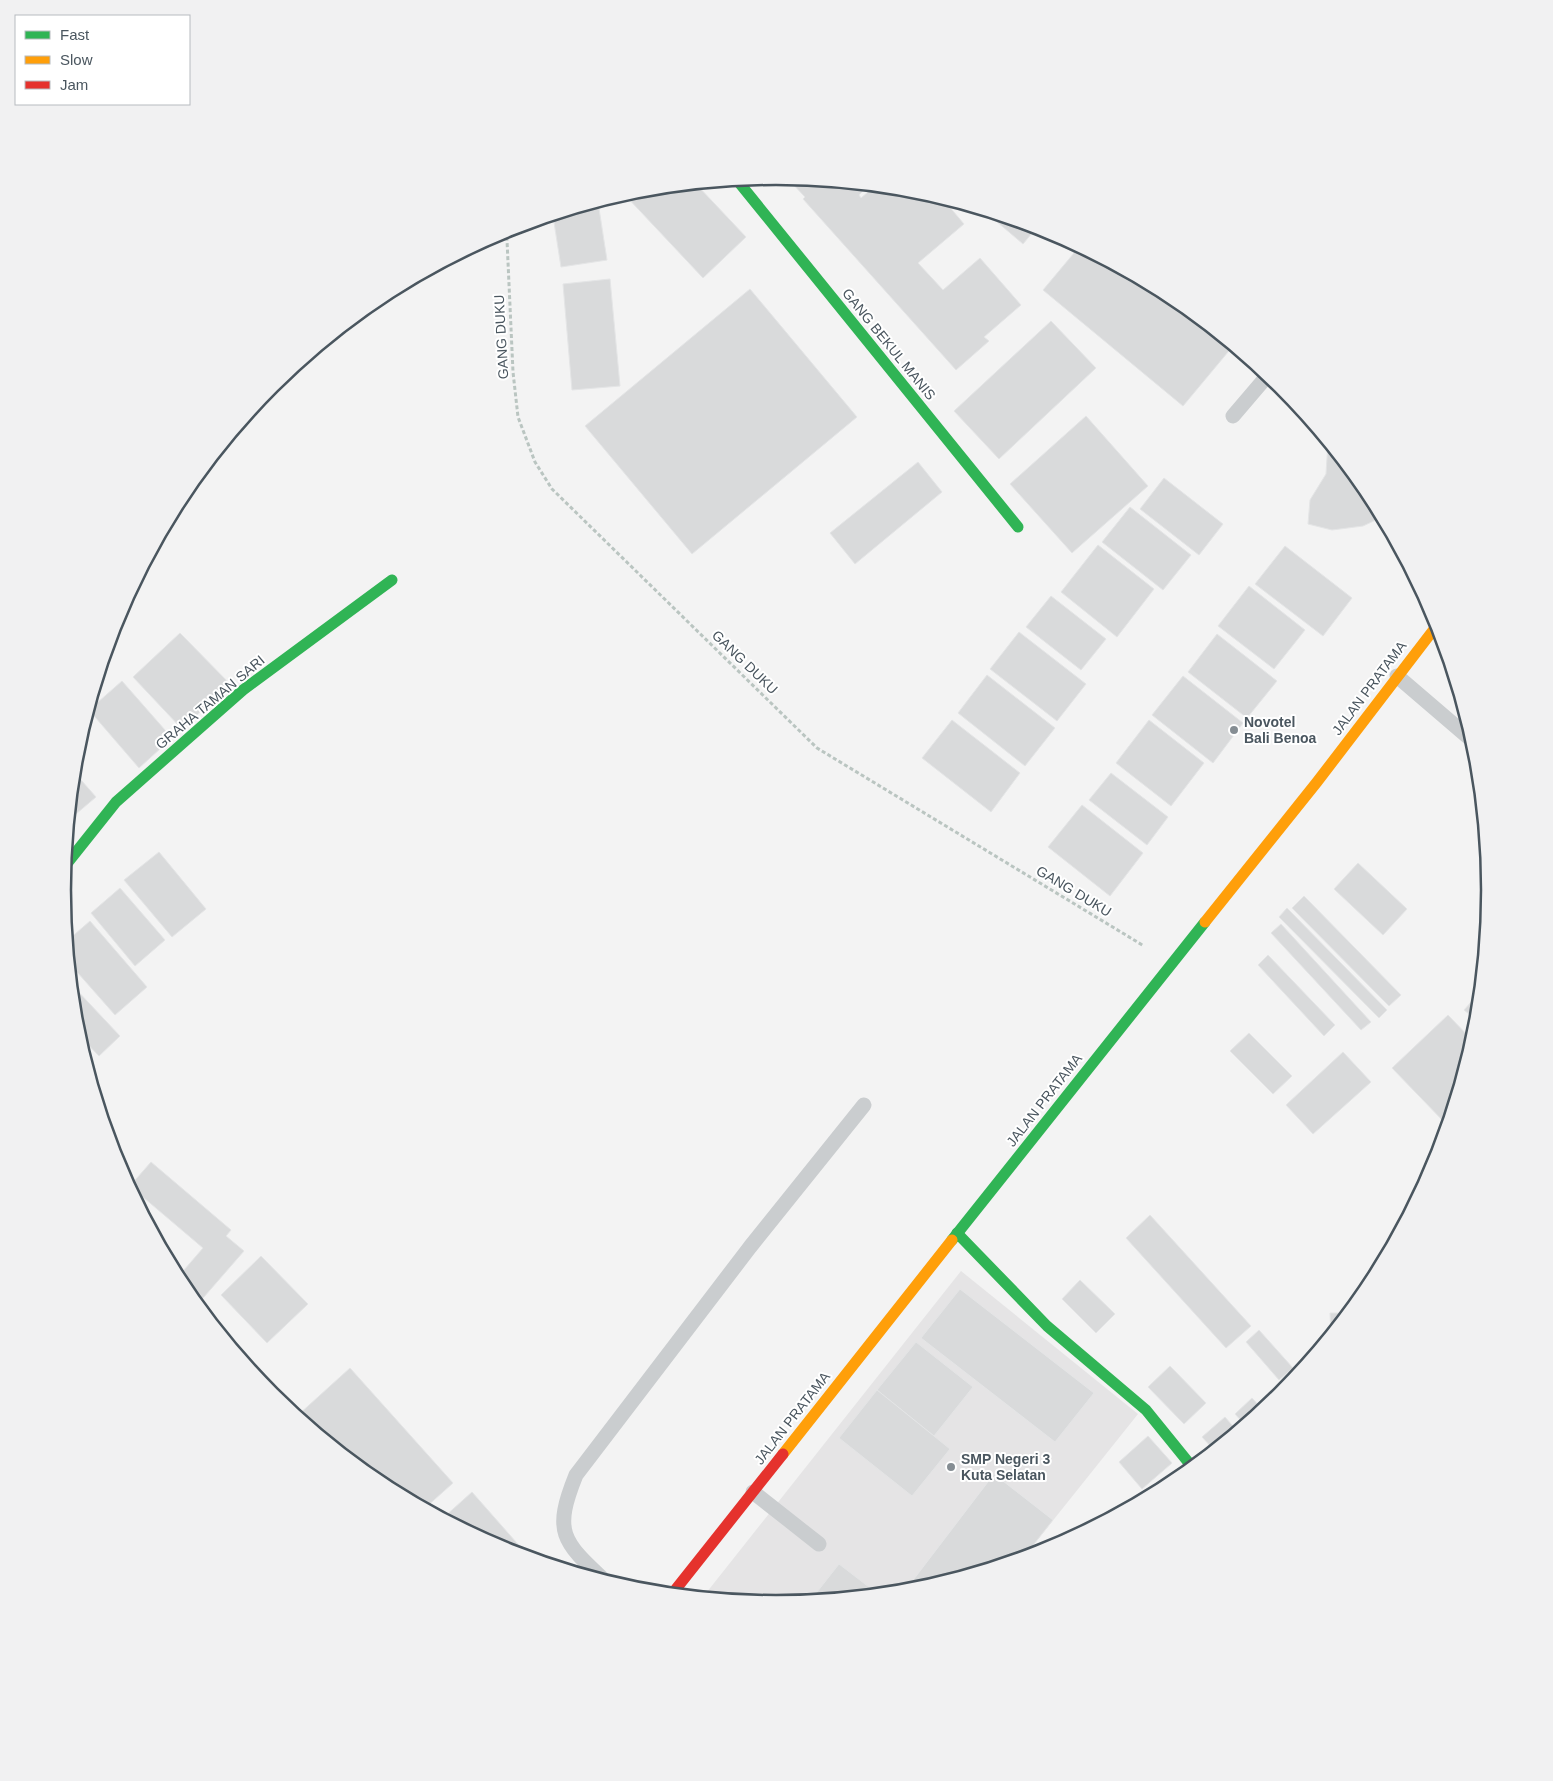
<svg xmlns="http://www.w3.org/2000/svg" width="1553" height="1781" font-family="Arial,sans-serif">
  <style>
    .education { fill: #e5e4e5 }
    .building { fill: #d9dadb; stroke: #e4e5e6 }
    .lines { fill: none; stroke-linecap: round; stroke-linejoin: round }
    .path { stroke: #bac5c1; stroke-width: 3; stroke-dasharray: 4 2.5; stroke-linecap: butt }
    .lane { stroke: #cacdcf; stroke-width: 15 }
    .fast { stroke: #30b455; stroke-width: 11 }
    .slow { stroke: #ff9f0a; stroke-width: 11 }
    .jam { stroke: #e5322d; stroke-width: 11 }
    .poi-dot { fill: #858d93; stroke: #fff; stroke-width: 2 }
    .labels { text-anchor: middle; dominant-baseline: central; stroke-width: 4; stroke-linejoin: round; paint-order: stroke }
    .street-label { font-size: 14px; fill: #4a565f; stroke: #fff }
    .poi-label { font-size: 14px; font-weight: bold; fill: #4a565f; stroke: #fff; text-anchor: start }
    .rim { fill: none; stroke: #4a565f; stroke-width: 2.5 }
  </style>
  <rect width="100%" height="100%" fill="#f3f3f3"/>
  <polygon class="education" points="961,1271 1138,1414 1023,1558 916,1591 776,1604 703,1597"/>
  <g class="building">
    <polygon points="794,178 868,186 859,195 861,198 875,186 916,190 942,198 964,224 918,263 943,290 980,258 1021,305 984,337 989,341 956,370 803,199 805,197 791,182"/>
    <polygon points="696,184 746,237 703,278 624,194 637,190"/>
    <polygon points="598,202 607,260 561,267 553,216"/>
    <polygon points="983,210 1037,227 1023,244"/>
    <polygon points="1045,229 1173,297 1233,346 1183,406 1043,290 1074,253"/>
    <polygon points="610,279 620,386 572,390 563,284"/>
    <polygon points="750,289 857,417 692,554 585,426"/>
    <polygon points="1051,321 1096,368 999,459 954,411"/>
    <polygon points="1086,416 1148,486 1072,553 1010,484"/>
    <polygon points="1328,442 1370,494 1384,519 1378,519 1363,526 1332,530 1308,524 1310,500 1326,474"/>
    <polygon points="918,462 942,492 855,564 830,533"/>
    <polygon points="1164,478 1223,524 1199,555 1140,509"/>
    <polygon points="1130,507 1191,555 1163,590 1102,542"/>
    <polygon points="1098,545 1154,589 1117,637 1061,592"/>
    <polygon points="1285,546 1352,598 1323,636 1255,584"/>
    <polygon points="1249,586 1305,630 1274,669 1218,626"/>
    <polygon points="1051,596 1106,639 1081,670 1026,627"/>
    <polygon points="1019,632 1086,684 1057,721 990,669"/>
    <polygon points="180,633 230,684 182,729 133,677"/>
    <polygon points="1217,634 1277,681 1247,718 1188,672"/>
    <polygon points="987,675 1055,728 1025,766 958,713"/>
    <polygon points="1183,676 1243,723 1213,763 1152,715"/>
    <polygon points="122,681 172,738 139,768 89,710"/>
    <polygon points="952,720 1020,773 991,812 922,758"/>
    <polygon points="1149,720 1204,763 1171,806 1116,763"/>
    <polygon points="74,772 96,797 70,819"/>
    <polygon points="1111,773 1168,817 1147,845 1089,800"/>
    <polygon points="1082,805 1143,853 1110,896 1048,847"/>
    <polygon points="159,852 206,909 172,937 124,880"/>
    <polygon points="1358,863 1407,909 1383,935 1334,889"/>
    <polygon points="120,888 165,940 135,966 91,913"/>
    <polygon points="1304,896 1401,995 1389,1006 1292,908"/>
    <polygon points="1287,908 1387,1010 1379,1018 1279,917"/>
    <polygon points="90,921 147,987 115,1015 70,964 67,941"/>
    <polygon points="1281,924 1371,1022 1361,1030 1271,933"/>
    <polygon points="1268,955 1335,1025 1324,1036 1258,965"/>
    <polygon points="72,985 120,1036 99,1056 77,1033"/>
    <polygon points="1481,991 1478,1021 1464,1010"/>
    <polygon points="1448,1015 1473,1041 1448,1126 1392,1068"/>
    <polygon points="1249,1033 1292,1076 1273,1094 1230,1051"/>
    <polygon points="1343,1052 1371,1082 1313,1134 1286,1105"/>
    <polygon points="151,1162 231,1230 226,1236 244,1251 197,1305 178,1277 203,1248 130,1186"/>
    <polygon points="1150,1215 1251,1326 1226,1348 1126,1238"/>
    <polygon points="261,1256 308,1304 267,1343 221,1295"/>
    <polygon points="1080,1280 1115,1314 1096,1333 1062,1299"/>
    <polygon points="960,1289 1094,1393 1055,1442 921,1338"/>
    <polygon points="1330,1313 1349,1313 1331,1335"/>
    <polygon points="1259,1330 1293,1368 1279,1380 1246,1342"/>
    <polygon points="916,1342 973,1387 934,1436 877,1390"/>
    <polygon points="1170,1366 1206,1403 1184,1424 1148,1387"/>
    <polygon points="350,1368 453,1483 425,1508 380,1484 297,1416"/>
    <polygon points="877,1390 950,1449 912,1496 839,1438"/>
    <polygon points="1252,1398 1263,1410 1245,1425 1235,1414"/>
    <polygon points="1225,1417 1237,1431 1214,1450 1202,1437"/>
    <polygon points="1148,1436 1172,1463 1142,1489 1119,1462"/>
    <polygon points="994,1474 1053,1520 1023,1558 916,1591 904,1592"/>
    <polygon points="472,1492 531,1559 503,1550 443,1518"/>
    <polygon points="839,1564 878,1594 810,1601"/>
  </g>
  <g class="lines">
    <polyline class="path" points="503,231 507,240 513,372 518,417 535,462 552,489 817,748 1144,946"/>
    <g class="lane">
      <polyline points="1233,416 1268,375"/>
      <polyline points="1397,676 1474,742"/>
      <polyline points="753,1492 819,1544"/>
      <path d="M605,1581C562,1541 553,1532 576,1475L750,1247L864,1105"/>
    </g>
    <g class="fast">
      <polyline points="737,180 1018,527"/>
      <polyline points="65,866 116,802 243,690 392,580"/>
      <polyline points="957,1233 1047,1326 1146,1410 1193,1468"/>
      <polyline points="952,1240 1205,922"/>
    </g>
    <g class="slow">
      <polyline points="1205,922 1317,782 1438,624"/>
      <polyline points="783,1454 952,1240"/>
    </g>
    <polyline class="jam" points="672,1594 783,1454"/>
  </g>
  <g class="poi-dot">
    <circle cx="1234" cy="730" r="5"/>
    <circle cx="951" cy="1467" r="5"/>
  </g>
  <g class="labels">
    <g class="street-label">
      <text transform="translate(501 337) rotate(-93)">GANG DUKU</text>
      <text transform="translate(889 344) rotate(51)">GANG BEKUL MANIS</text>
      <text transform="translate(745 662) rotate(44)">GANG DUKU</text>
      <text transform="translate(1369 688) rotate(-53)">JALAN PRATAMA</text>
      <text transform="translate(210 702) rotate(-40)">GRAHA TAMAN SARI</text>
      <text transform="translate(1074 891) rotate(31)">GANG DUKU</text>
      <text transform="translate(1044 1100) rotate(-52)">JALAN PRATAMA</text>
      <text transform="translate(792 1418) rotate(-52)">JALAN PRATAMA</text>
    </g>
    <g class="poi-label">
      <text x="1244" y="722">Novotel<tspan x="1244" dy="16">Bali Benoa</tspan></text>
      <text x="961" y="1459">SMP Negeri 3<tspan x="961" dy="16">Kuta Selatan</tspan></text>
    </g>
  </g>
  <path d="M0 0H1553V1781H0ZM71 890a705 705 0 1 1 1410 0a705 705 0 1 1-1410 0Z" fill="#f1f1f2" fill-rule="evenodd"/>
  <path class="rim" d="M71 890a705 705 0 1 1 1410 0a705 705 0 1 1-1410 0Z"/>
  <rect x="15" y="15" width="175" height="90" fill="#ffffff" stroke="#b7bbbf"/>
  <rect x="25" y="31" width="25" height="8" fill="#30b455" stroke="#b7bbbf"/>
  <text x="60" y="40" font-size="15" fill="#4a565f">Fast</text>
  <rect x="25" y="56" width="25" height="8" fill="#ff9f0a" stroke="#b7bbbf"/>
  <text x="60" y="65" font-size="15" fill="#4a565f">Slow</text>
  <rect x="25" y="81" width="25" height="8" fill="#e5322d" stroke="#b7bbbf"/>
  <text x="60" y="90" font-size="15" fill="#4a565f">Jam</text>
</svg>
